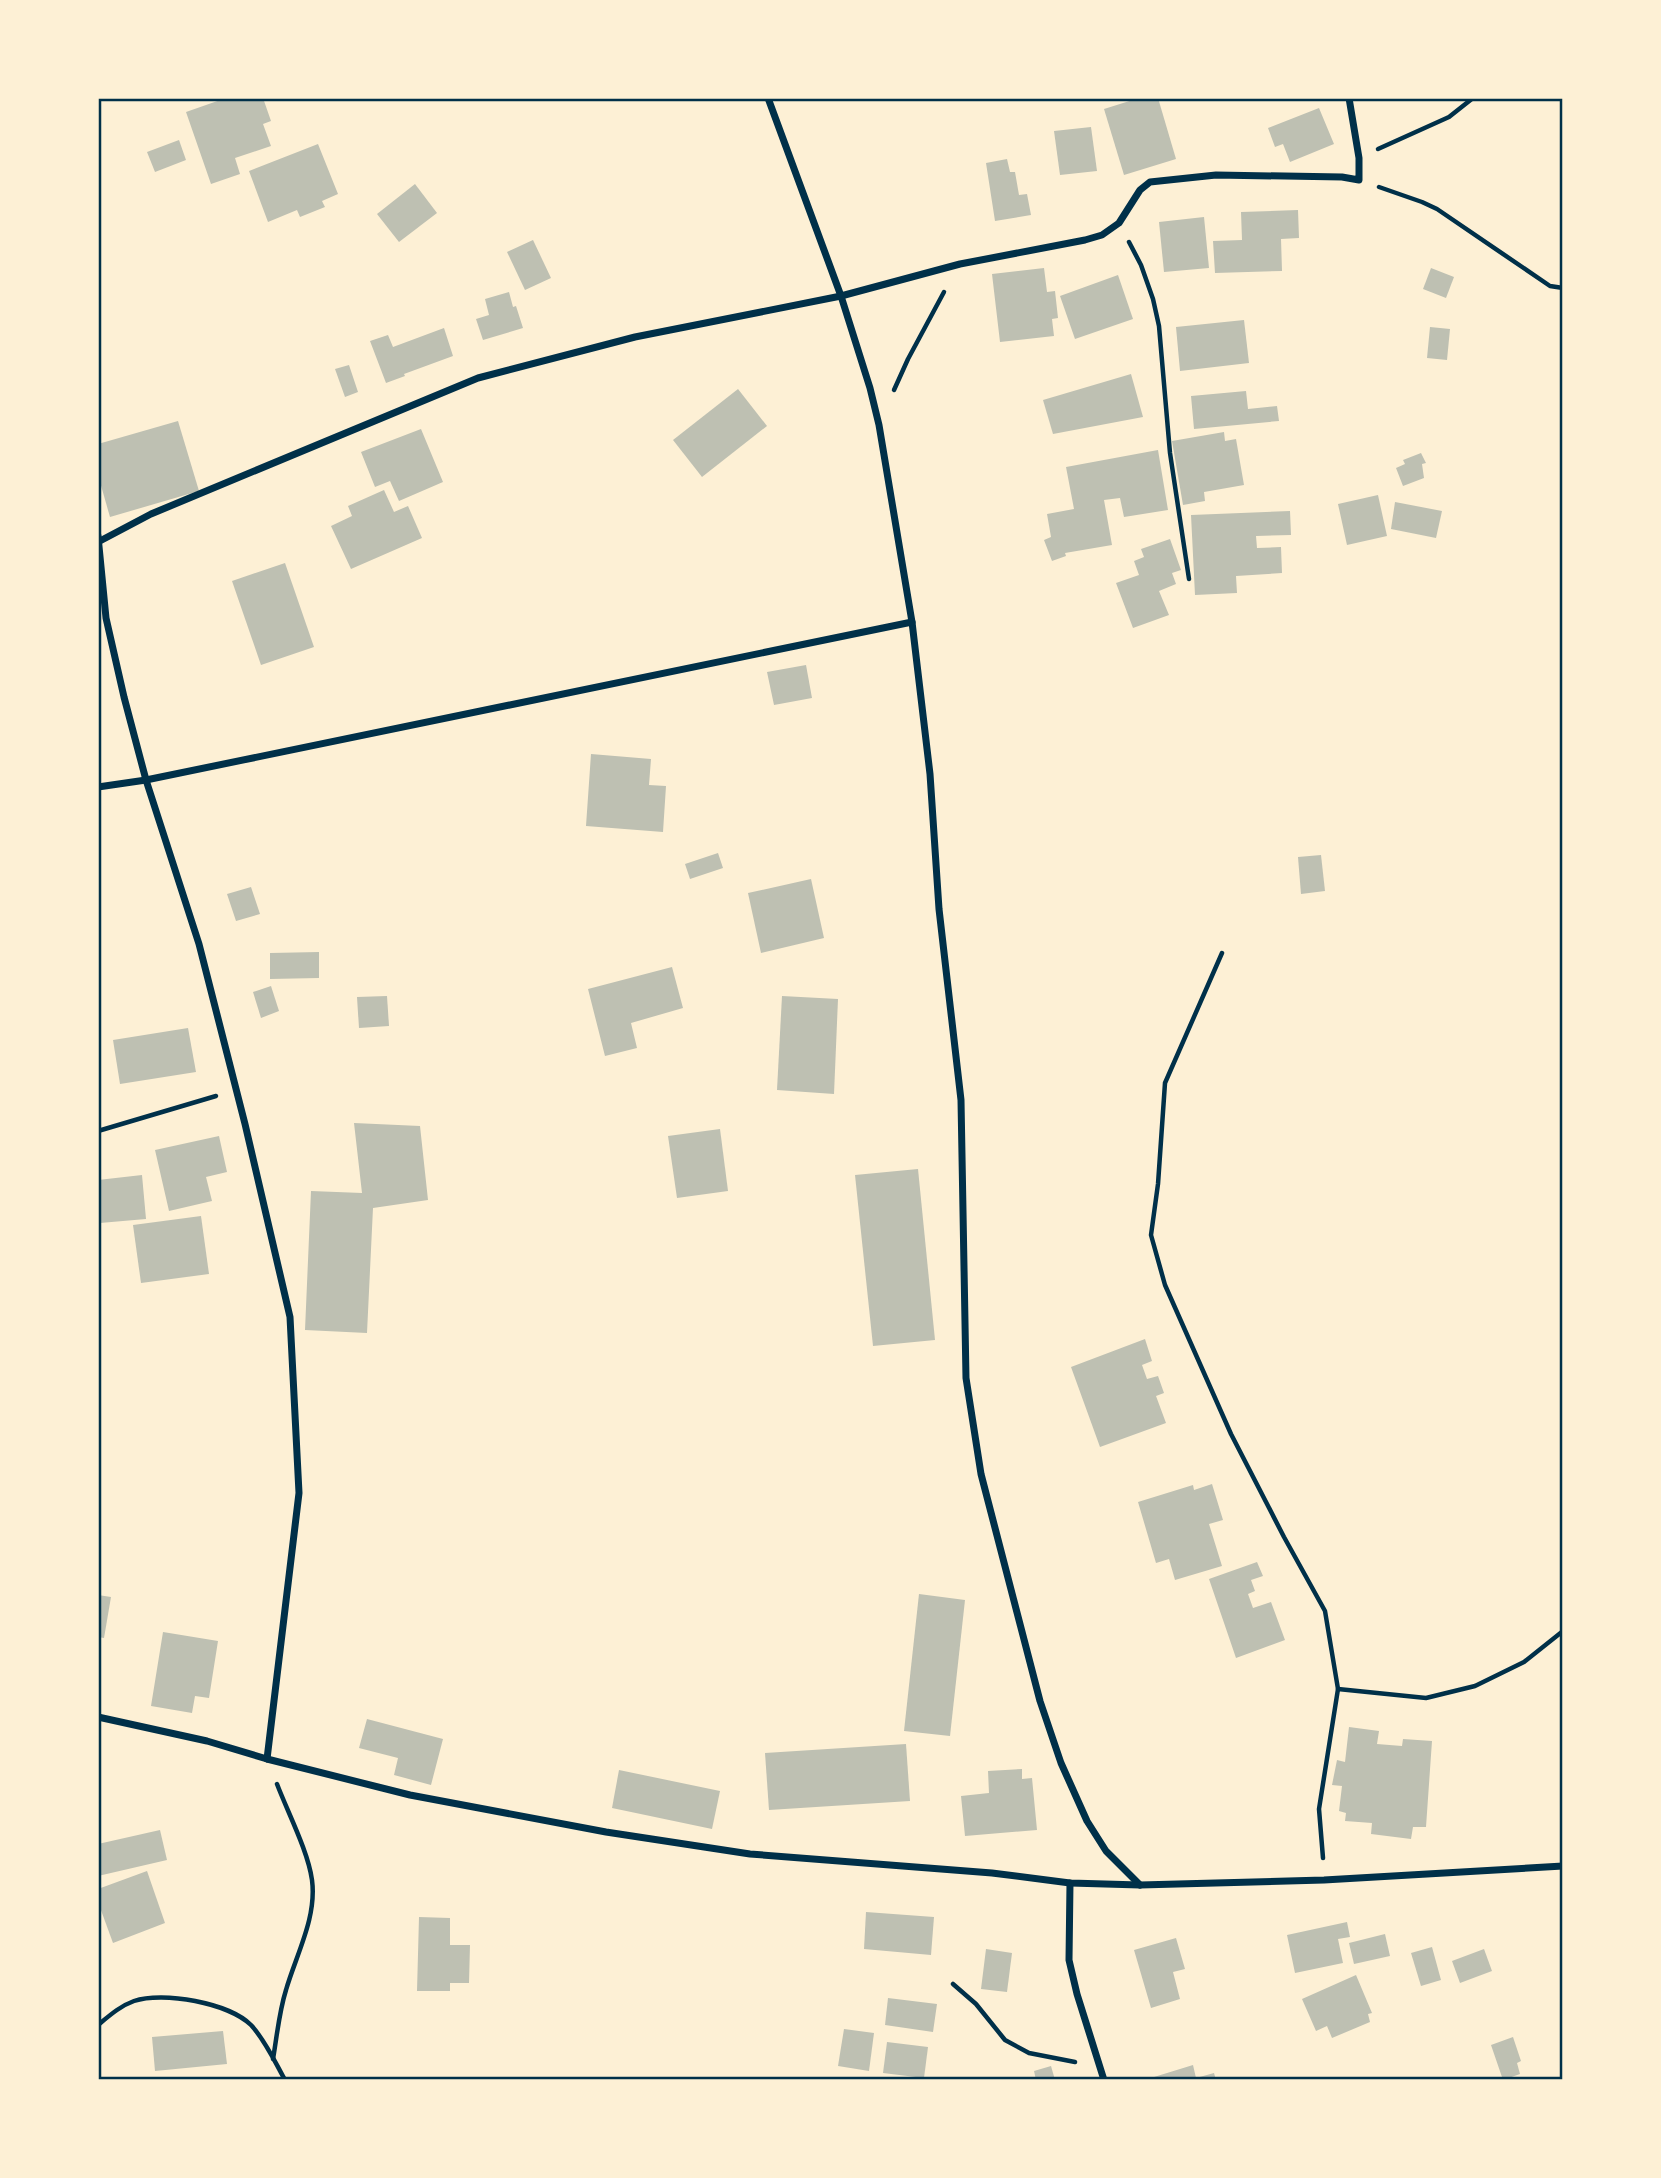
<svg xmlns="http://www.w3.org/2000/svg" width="1661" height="2178" font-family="Ubuntu,sans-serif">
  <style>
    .building { fill: #bec0b2 }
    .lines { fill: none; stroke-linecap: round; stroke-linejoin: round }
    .path { stroke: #003049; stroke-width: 4.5 }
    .minor { stroke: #003049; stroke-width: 7 }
    .neatline { fill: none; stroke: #003049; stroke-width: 2.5 }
  </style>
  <rect width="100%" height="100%" fill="#fdf0d5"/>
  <g class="building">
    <polygon points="226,98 263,98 271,121 263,124 271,146 235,158 240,174 211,184 186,112"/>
    <polygon points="1139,98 1158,98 1176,159 1124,175 1104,109"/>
    <polygon points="1319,108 1334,144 1290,162 1283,144 1275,147 1268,128"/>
    <polygon points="1091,127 1097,171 1060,175 1054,131"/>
    <polygon points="179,140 186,160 155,172 147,152"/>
    <polygon points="318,144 338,194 322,201 325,207 300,217 297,210 268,222 249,171"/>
    <polygon points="1007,159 1010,172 1015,172 1019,195 1027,194 1031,215 995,221 986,163"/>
    <polygon points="415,184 437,213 399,242 377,214"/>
    <polygon points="1298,210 1299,238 1281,239 1282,271 1215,273 1213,241 1242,240 1241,212"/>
    <polygon points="1204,217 1209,268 1164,272 1159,222"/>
    <polygon points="533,240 551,278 525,290 507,252"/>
    <polygon points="1044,268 1047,292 1055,291 1058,318 1052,319 1054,336 1000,342 992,274"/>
    <polygon points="1431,268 1454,277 1446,298 1423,289"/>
    <polygon points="1118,275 1133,319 1075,339 1060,296"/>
    <polygon points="509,292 513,307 516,306 523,328 483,340 476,319 489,315 485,299"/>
    <polygon points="1244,320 1249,363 1180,371 1176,327"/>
    <polygon points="1430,327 1450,329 1447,360 1427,358"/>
    <polygon points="444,328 453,356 404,374 405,376 386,383 370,341 388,335 393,347"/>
    <polygon points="349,365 358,392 345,397 335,369"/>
    <polygon points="1131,374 1143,417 1053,434 1043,400"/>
    <polygon points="738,389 767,426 702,477 673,440"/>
    <polygon points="1246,391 1248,409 1277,406 1279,421 1194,429 1191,396"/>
    <polygon points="178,421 199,491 110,517 98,475 98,444"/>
    <polygon points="421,429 443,482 399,501 390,481 375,487 361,452"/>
    <polygon points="1224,432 1225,441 1236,439 1244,485 1204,492 1205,501 1183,505 1172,441"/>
    <polygon points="1158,450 1168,510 1124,517 1120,498 1104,500 1112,545 1065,553 1066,556 1052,561 1044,540 1051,537 1047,514 1074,509 1066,467"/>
    <polygon points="1421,453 1426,463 1422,464 1424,478 1403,486 1396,468 1405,464 1403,460"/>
    <polygon points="384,490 394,512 408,506 422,538 351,569 331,526 352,516 348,506"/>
    <polygon points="1378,495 1387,536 1347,545 1338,504"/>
    <polygon points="1395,502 1442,511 1436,538 1391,529"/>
    <polygon points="1290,511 1291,535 1256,536 1257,548 1281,547 1282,573 1236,576 1237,593 1195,595 1191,515"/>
    <polygon points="1170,539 1181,570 1172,573 1176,584 1159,591 1169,615 1133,628 1116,583 1139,575 1134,561 1144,557 1141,549"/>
    <polygon points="285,563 314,647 261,665 232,581"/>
    <polygon points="806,665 812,698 774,705 767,672"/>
    <polygon points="591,754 651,759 649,785 666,786 663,832 586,826"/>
    <polygon points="718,853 723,868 690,879 685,864"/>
    <polygon points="1321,855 1325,891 1301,894 1298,857"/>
    <polygon points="811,879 824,938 761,953 748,893"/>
    <polygon points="251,887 260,914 236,921 227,894"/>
    <polygon points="319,952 319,978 270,979 270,953"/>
    <polygon points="672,967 683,1008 631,1023 637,1048 605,1056 588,989"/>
    <polygon points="271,986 279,1011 261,1018 253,992"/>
    <polygon points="387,996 389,1026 359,1028 357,997"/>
    <polygon points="782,996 838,999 834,1094 777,1090"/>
    <polygon points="188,1028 196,1072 120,1084 113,1040"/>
    <polygon points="354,1123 420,1126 428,1200 373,1208 367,1333 305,1330 311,1191 362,1193"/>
    <polygon points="720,1129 728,1191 677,1198 668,1136"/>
    <polygon points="219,1136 227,1172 206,1177 212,1201 169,1211 155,1150"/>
    <polygon points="918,1169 935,1340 873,1346 855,1175"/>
    <polygon points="142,1175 146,1219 100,1223 98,1180"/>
    <polygon points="201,1216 209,1274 141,1283 133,1225"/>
    <polygon points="1145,1339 1152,1361 1142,1365 1147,1379 1158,1376 1164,1393 1156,1396 1166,1423 1100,1447 1071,1367"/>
    <polygon points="1212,1484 1223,1520 1209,1524 1222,1566 1175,1580 1169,1559 1156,1563 1138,1502 1193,1485 1194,1490"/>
    <polygon points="1257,1562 1263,1576 1251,1580 1255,1591 1248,1594 1253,1608 1271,1602 1285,1640 1236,1658 1209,1579"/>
    <polygon points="919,1594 965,1600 950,1736 904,1731"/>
    <polygon points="98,1595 111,1597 104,1638 98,1637"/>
    <polygon points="163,1632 218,1641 209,1698 195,1696 192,1713 151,1706"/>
    <polygon points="367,1719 443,1739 431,1785 394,1775 398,1758 359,1748"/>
    <polygon points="1349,1727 1379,1731 1377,1744 1402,1746 1403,1739 1432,1741 1426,1827 1413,1827 1411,1839 1371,1834 1372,1823 1345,1821 1346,1813 1339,1811 1342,1786 1332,1785 1337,1760 1345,1762"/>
    <polygon points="906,1744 910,1801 769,1810 765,1753"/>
    <polygon points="1022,1769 1022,1779 1032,1778 1037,1830 965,1836 961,1796 989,1793 988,1771"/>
    <polygon points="619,1770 720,1791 712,1829 612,1808"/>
    <polygon points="160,1830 167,1860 98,1876 98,1844"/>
    <polygon points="147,1871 165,1923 113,1943 98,1902 98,1889"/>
    <polygon points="866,1912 934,1917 931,1955 864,1949"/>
    <polygon points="419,1917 450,1918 450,1945 470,1945 469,1983 450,1983 450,1991 417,1991"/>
    <polygon points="1347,1922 1350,1937 1338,1939 1343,1963 1295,1973 1287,1935"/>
    <polygon points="1385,1934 1390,1956 1354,1964 1349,1943"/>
    <polygon points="1176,1938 1185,1969 1173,1972 1180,1999 1151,2008 1134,1950"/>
    <polygon points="1432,1947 1441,1980 1421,1986 1411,1953"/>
    <polygon points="986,1949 1012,1953 1007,1992 981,1989"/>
    <polygon points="1484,1949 1492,1971 1460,1983 1452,1961"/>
    <polygon points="1356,1975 1372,2013 1368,2014 1370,2022 1332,2038 1327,2026 1316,2031 1302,1999"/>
    <polygon points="888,1998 937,2004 933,2032 885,2025"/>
    <polygon points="844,2029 874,2033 869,2071 838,2066"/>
    <polygon points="223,2031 227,2064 155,2071 152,2037"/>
    <polygon points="1513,2037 1521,2061 1517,2063 1520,2074 1503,2080 1491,2045"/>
    <polygon points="887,2042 928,2047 924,2078 883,2073"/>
    <polygon points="1193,2065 1196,2078 1214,2073 1216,2080 1155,2080 1154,2077"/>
    <polygon points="1051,2066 1055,2080 1036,2080 1034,2071"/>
  </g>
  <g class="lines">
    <g class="path">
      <polyline points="312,98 338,98"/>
      <polyline points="1378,149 1449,117 1473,98"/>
      <polyline points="1379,187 1422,202 1437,209 1550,286 1563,288"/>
      <polyline points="1129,242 1141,265 1153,299 1159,326 1170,453 1189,579"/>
      <polyline points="894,390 908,359 944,292"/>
      <polyline points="1222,953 1165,1083 1158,1184 1151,1235 1165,1285 1231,1434 1284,1537 1325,1611 1338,1689 1319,1809 1323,1858"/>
      <polyline points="98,1131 216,1096"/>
      <polyline points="1338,1689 1426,1698 1475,1686 1524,1662 1563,1631"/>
      <polyline points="953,1984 976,2004 1005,2040 1029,2053 1075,2062"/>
      <path d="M98,2025C109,2016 120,2006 134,2001C163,1991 229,2003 251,2025C265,2040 275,2062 285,2080"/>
      <path d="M273,2059C277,2036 279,2012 286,1990C296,1955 317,1918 312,1880C308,1851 288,1813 277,1784"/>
    </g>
    <g class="minor">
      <polyline points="768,98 841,296 870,388 879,425 912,622 930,774 939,909 961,1100 966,1378 981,1474 1040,1701 1061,1763 1087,1821 1106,1851 1140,1885"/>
      <polyline points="98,536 106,618 124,697 146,780 199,944 245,1124 290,1317 299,1493 267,1759"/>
      <polyline points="98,542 151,514 478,378 635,337 841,296 960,264 1085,240 1102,235 1119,223 1140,190 1150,182 1216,175 1342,177 1359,180 1359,158 1349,98"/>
      <polyline points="98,787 146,780 912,622"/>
      <polyline points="98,1717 207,1741 267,1759 410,1795 606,1832 750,1854 992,1873 1070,1883 1140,1885 1324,1880 1563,1866"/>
      <polyline points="1070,1883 1069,1960 1077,1994 1104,2080"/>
    </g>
  </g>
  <rect width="1661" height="2178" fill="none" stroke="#fdf0d5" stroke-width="200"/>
  <rect x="100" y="100" width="1461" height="1978" class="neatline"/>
</svg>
